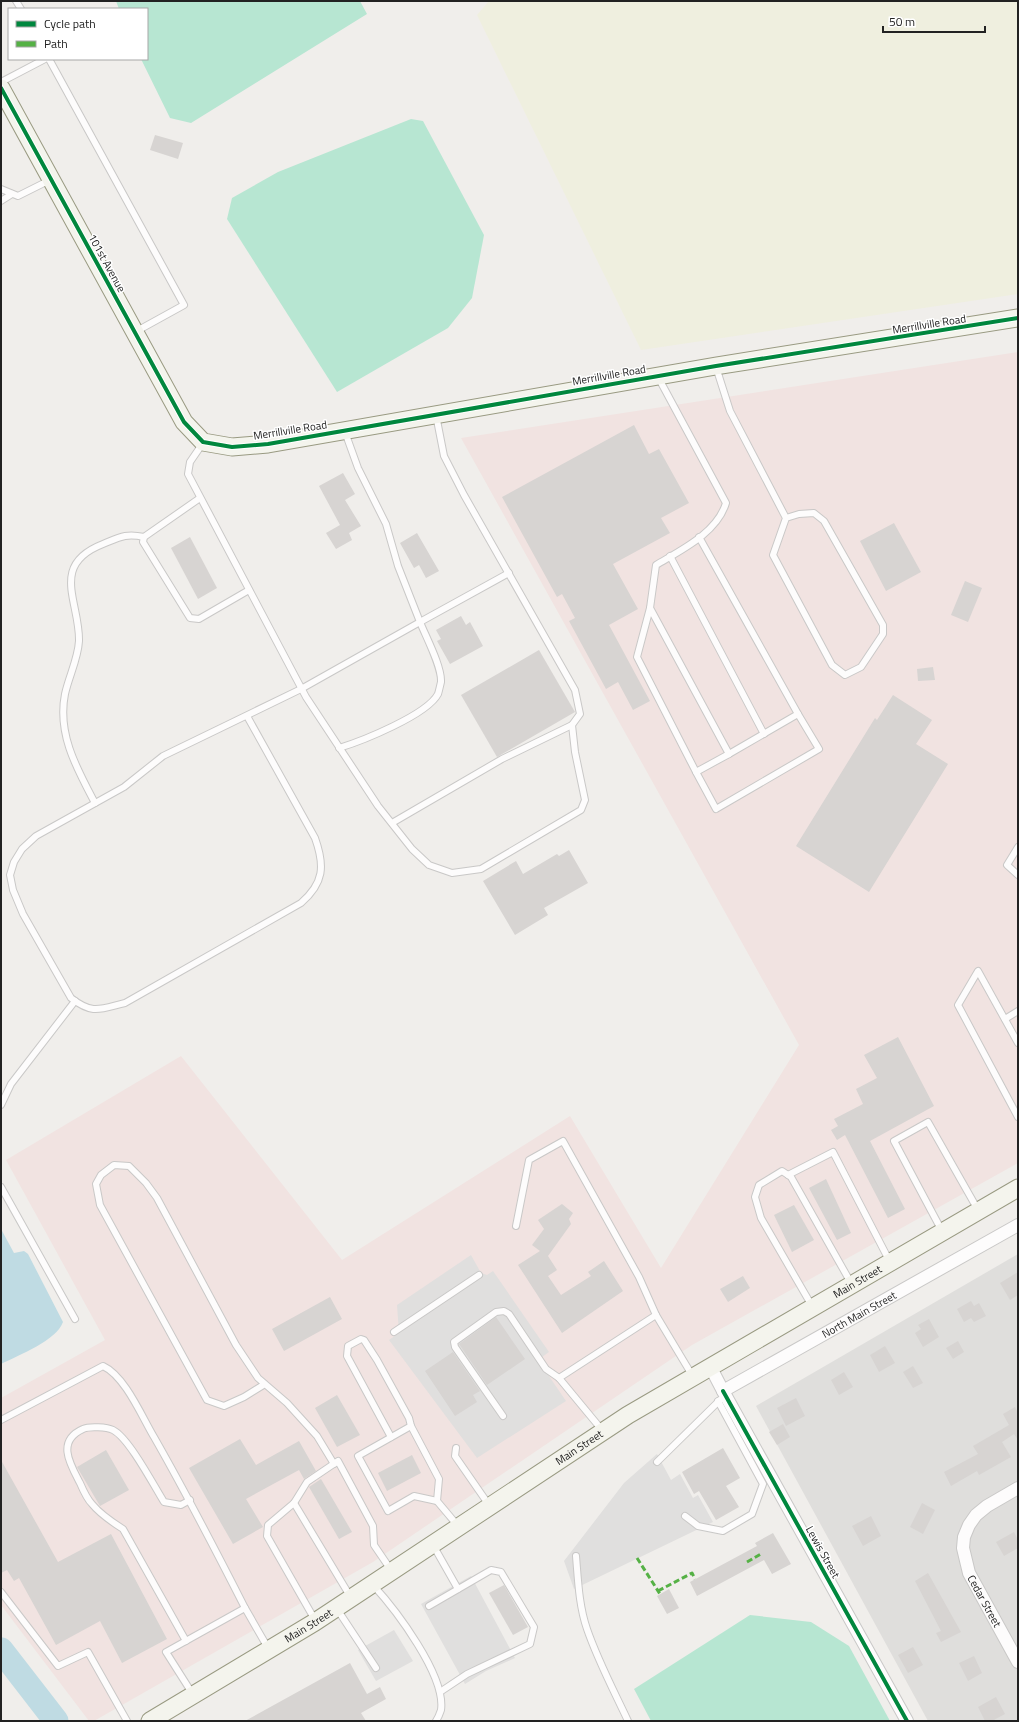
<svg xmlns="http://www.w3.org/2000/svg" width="1019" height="1722" font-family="'Titillium Web',sans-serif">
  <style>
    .residential { fill: #dfdedc }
    .commercial { fill: #f1e3e1 }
    .farmland { fill: #efefdf }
    .pitch { fill: #b7e6d2 }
    .parking { fill: #e0dfde }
    .water { fill: #bfdbe3 }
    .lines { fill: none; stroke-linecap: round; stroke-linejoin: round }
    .river { stroke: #bfdbe3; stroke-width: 25 }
    .building { fill: #d7d4d2 }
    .lane-casing { stroke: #c9c8c7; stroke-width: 8 }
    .street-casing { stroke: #c9c8c7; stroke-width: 14 }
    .secondary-casing { stroke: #999a82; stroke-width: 19 }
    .lane { stroke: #fdfcfc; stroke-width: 6 }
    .street { stroke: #fdfcfc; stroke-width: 12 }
    .secondary { stroke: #f4f4ed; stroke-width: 17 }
    .quiet { stroke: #55b145; stroke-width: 3; stroke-dasharray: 6 3; stroke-linecap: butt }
    .cycleway-casing { stroke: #fff; stroke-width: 6 }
    .cycleway { stroke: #00873e; stroke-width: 4 }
    .labels { text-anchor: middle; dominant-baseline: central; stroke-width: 3; stroke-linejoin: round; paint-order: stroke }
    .street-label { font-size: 11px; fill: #222; stroke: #fff }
  </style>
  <rect width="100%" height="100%" fill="#f0eeeb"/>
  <polygon class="residential" points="1018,1254 1018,1721 928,1721 756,1406"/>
  <polygon class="commercial" points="1018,352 1018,1163 692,1345 373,1562 94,1721 89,1721 1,1605 1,1398 105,1340 6,1160 181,1056 342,1260 570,1116 661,1268 799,1045 461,438"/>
  <polygon class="farmland" points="489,1 1018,1 1018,294 641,350 477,15"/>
  <g class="pitch">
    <polygon points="116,1 360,1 367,14 191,123 170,118 141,59 147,59 147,9 119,9"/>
    <polygon points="411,119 423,121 484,235 472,298 448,328 337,392 227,219 232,198 278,172"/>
    <polygon points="750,1615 811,1622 849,1646 890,1721 651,1721 634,1689"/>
  </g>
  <g class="parking">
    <polygon points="471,1255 481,1273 487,1275 493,1271 549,1352 538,1360 566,1401 477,1458 389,1340 399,1333 397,1305"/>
    <polygon points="657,1454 671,1480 680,1474 693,1498 698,1495 713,1522 574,1589 564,1561 624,1483"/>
    <polygon points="471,1576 515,1658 486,1671 465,1684 421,1604"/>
    <polygon points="394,1630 413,1661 376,1681 358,1650"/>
  </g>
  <path class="water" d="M1,1229L14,1253L24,1251L28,1254L63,1322C56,1341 19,1355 1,1364Z"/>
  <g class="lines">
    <polyline class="river" points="1,1650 56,1721"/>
  </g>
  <g class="building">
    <polygon points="155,135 183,143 178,159 150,150"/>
    <polygon points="634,425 649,454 659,449 689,503 661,518 670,533 613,564 638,609 609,625 650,701 633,710 618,682 606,689 569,621 575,618 562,594 557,597 502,497"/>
    <polygon points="343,473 355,494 345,500 361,526 349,533 352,540 336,549 326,533 340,525 319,486"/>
    <polygon points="894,523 921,572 886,591 860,541"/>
    <polygon points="417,533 439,571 426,578 419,565 414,568 400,543"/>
    <polygon points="190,537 217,588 198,599 171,548"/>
    <polygon points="965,581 982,588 968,622 951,615"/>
    <polygon points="461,616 466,625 470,622 483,646 450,664 437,641 441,639 436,630"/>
    <polygon points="539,650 575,712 497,757 461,695"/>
    <polygon points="933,667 935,680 918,681 917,669"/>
    <polygon points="893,695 932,720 916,744 948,764 869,892 796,846 875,718 877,720"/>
    <polygon points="569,850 588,883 544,908 548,915 515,935 483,881 516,861 523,874 557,854 559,856"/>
    <polygon points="898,1037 934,1106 870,1141 905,1209 888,1218 845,1135 837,1140 831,1130 838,1126 834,1119 863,1104 856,1089 877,1078 864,1055"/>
    <polygon points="826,1179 851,1233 837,1240 809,1188"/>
    <polygon points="562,1204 573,1213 569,1219 571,1224 548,1256 557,1270 548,1276 561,1295 591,1276 588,1272 604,1261 623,1291 562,1333 518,1265 540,1251 532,1245 544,1229 538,1220"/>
    <polygon points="794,1205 814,1240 792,1252 774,1215"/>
    <polygon points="1018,1272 1018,1295 1010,1300 1000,1283"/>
    <polygon points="743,1276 750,1288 728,1302 720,1289"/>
    <polygon points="330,1297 342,1319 284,1351 272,1329"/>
    <polygon points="971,1301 974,1306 979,1303 986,1316 974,1322 971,1318 964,1322 957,1309"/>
    <polygon points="496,1317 525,1359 487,1385 459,1344"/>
    <polygon points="929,1319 939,1337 923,1347 915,1333 921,1329 918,1325"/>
    <polygon points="958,1341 964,1352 953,1359 946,1348"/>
    <polygon points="885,1346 895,1363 879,1372 870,1355"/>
    <polygon points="453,1352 480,1391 473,1395 477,1402 455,1416 425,1371"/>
    <polygon points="913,1366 923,1383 913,1388 903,1372"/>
    <polygon points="844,1372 853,1387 839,1395 831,1380"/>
    <polygon points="337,1395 360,1435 337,1447 315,1408"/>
    <polygon points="796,1398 805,1416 786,1426 777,1408"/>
    <polygon points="1015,1407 1018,1413 1018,1440 1014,1434 1002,1442 1011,1457 979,1475 977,1471 951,1486 944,1472 978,1454 973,1446 1009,1425 1003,1414"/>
    <polygon points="783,1424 790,1437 777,1445 769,1432"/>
    <polygon points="240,1439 256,1465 299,1441 316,1471 304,1479 299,1470 246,1499 263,1527 233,1544 189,1468"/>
    <polygon points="723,1448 740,1478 726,1486 739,1507 716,1520 699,1491 694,1494 682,1472"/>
    <polygon points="106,1450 129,1490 100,1506 77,1467"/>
    <polygon points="412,1455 421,1473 387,1491 378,1473"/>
    <polygon points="1,1460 58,1562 111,1534 167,1639 122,1663 100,1621 56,1645 19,1578 14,1581 7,1570 1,1573"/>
    <polygon points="321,1479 352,1532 339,1539 309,1487"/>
    <polygon points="922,1503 935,1510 923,1534 910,1527"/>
    <polygon points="871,1516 881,1536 863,1546 852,1526"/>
    <polygon points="1014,1532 1018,1540 1018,1548 1004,1556 996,1542"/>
    <polygon points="773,1533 791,1564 772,1574 764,1560 697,1596 690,1582 757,1546 755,1543"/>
    <polygon points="928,1573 961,1632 941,1642 936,1633 941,1631 915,1581"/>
    <polygon points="504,1585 528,1627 513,1635 489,1593"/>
    <polygon points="669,1589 679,1608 667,1614 657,1596"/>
    <polygon points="913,1647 923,1665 908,1673 898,1655"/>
    <polygon points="974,1656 982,1673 968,1681 959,1663"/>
    <polygon points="350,1663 367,1694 380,1687 386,1699 361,1713 366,1721 245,1721"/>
    <polygon points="996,1697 1005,1714 992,1721 985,1721 978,1707"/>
  </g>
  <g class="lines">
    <g class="lane-casing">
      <g id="lane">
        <polyline points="16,1 21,9"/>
        <polyline points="49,59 184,305 135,332"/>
        <polyline points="1,82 45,59"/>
        <polyline points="1,189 18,196 50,180"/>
        <polyline points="1,201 12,194"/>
        <polyline points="716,367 730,411 786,518 773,555 832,665 845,675 861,667 883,634 883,625 824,521 814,513 799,514 786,518"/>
        <path d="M658,377L726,503C717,533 681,550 656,565L650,608L729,754L798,714L699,537"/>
        <polyline points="203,443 190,462 188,474 306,697 378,806 412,849 429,865 452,873 481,869 581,810 585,800 575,752 572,725 580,714 575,690 464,495 444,456 436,415"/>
        <polyline points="200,498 144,537 143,542 190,618 199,619 249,590"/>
        <polyline points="670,556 764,734"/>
        <polyline points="650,608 637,657 696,772 729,754"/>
        <path d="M247,716L315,838C325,866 324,883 301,903L125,1003C100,1009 93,1015 71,998L23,914L13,890L10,875L14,862L22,849L36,836L124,787L163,756L301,689L420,622L398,566L386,524L358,468L345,432"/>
        <path d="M339,748C362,741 427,715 438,694C439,691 440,686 441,682C442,667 426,637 420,622L509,573"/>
        <polyline points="696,772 716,809 819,749 798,714"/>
        <path d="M95,803C77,769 57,734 65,694C69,676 78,659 79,641C80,602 49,565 103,544C120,537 126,533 144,537"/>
        <polyline points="392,823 502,759 572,725"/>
        <polyline points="1018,847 1007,865 1018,875"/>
        <polyline points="1005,1019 1018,1011"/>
        <polyline points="1018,1043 978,971 958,1005 1018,1117"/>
        <polyline points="1,1105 11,1084 75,1001"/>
        <polyline points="788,1175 833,1152 890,1262"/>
        <polyline points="1,1187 75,1319"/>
        <polyline points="516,1226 529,1160 563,1141 639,1277 656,1315"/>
        <polyline points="942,1231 894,1141 928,1122 978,1210"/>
        <polyline points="812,1306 761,1218 755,1197 759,1185 782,1171 791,1177 851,1283"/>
        <polyline points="394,1332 479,1275"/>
        <polyline points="559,1378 656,1315 692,1375"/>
        <polyline points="265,1384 244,1397 224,1406 207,1400 100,1205 96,1184 101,1175 114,1165 129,1166 146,1183 157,1198 236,1345 258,1378 287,1403 317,1436 334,1464"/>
        <polyline points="503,1416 455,1347 454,1342 496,1312 504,1311 509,1314 546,1369 559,1378 602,1430"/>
        <path d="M1,1420L103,1366C125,1376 142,1417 154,1437C186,1493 216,1551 245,1608"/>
        <polyline points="411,1426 358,1456 388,1511 414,1496 437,1501 458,1526"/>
        <polyline points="391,1437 347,1356 348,1346 361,1339 364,1340 377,1360 409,1418 411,1426 439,1479 437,1501"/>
        <polyline points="456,1448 455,1456 489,1505"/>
        <polyline points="657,1462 720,1400"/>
        <polyline points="294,1503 350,1596"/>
        <polyline points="685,1516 698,1526 723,1531 752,1514 763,1484 718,1401"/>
        <polyline points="433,1545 458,1589"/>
        <path d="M576,1556C578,1580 579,1606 587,1629C598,1661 614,1691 628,1721"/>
        <path d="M373,1585C396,1610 446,1676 441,1710C440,1713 438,1718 436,1721"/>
        <polyline points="1,1592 58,1666 88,1652 127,1721"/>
        <polyline points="429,1606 491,1570 501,1572 534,1627 530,1644 467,1674 440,1692"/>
        <polyline points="337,1609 376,1668"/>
        <polyline points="315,1620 267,1536 268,1525 294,1503 307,1482 338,1461 373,1526 374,1545 391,1570"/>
        <path d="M186,1641L123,1529C112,1522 100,1514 92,1504C87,1499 83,1490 80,1483C70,1464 56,1441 83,1429C89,1426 107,1427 113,1430C129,1438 154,1486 164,1502L181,1505L190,1500"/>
        <polyline points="192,1693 166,1652 245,1608 268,1648"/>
      </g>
    </g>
    <g class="street-casing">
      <g id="street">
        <path id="s1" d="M711,1368L723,1391L1018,1225"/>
        <polyline points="723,1391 907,1721"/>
        <path id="s2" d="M1018,1488L987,1506L976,1515L969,1525L964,1537L963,1548L969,1573L1018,1662"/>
      </g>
    </g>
    <g class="secondary-casing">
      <g id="secondary">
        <polyline points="1,88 184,422 203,442 232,447 268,444 716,366 1018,318"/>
        <path id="s3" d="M150,1721L315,1622L628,1415L1018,1188"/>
      </g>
    </g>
    <use href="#lane" class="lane"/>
    <use href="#street" class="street"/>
    <use href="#secondary" class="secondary"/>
    <g class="quiet">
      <polyline points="637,1558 660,1594"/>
      <polyline points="747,1562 761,1554"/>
      <polyline points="658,1591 692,1573 695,1579"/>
    </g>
    <g class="cycleway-casing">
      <g id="cycleway">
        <polyline points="1,88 184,422 203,442 232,447 268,444 716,366 1018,318"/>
        <polyline points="723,1391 907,1721"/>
      </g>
    </g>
    <use href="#cycleway" class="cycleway"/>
  </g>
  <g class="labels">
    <g class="street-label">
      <text transform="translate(107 263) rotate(61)">101st Avenue</text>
      <text transform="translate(929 324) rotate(-9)">Merrillville Road</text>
      <text transform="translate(609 375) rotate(-10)">Merrillville Road</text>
      <text transform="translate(290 430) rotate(-9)">Merrillville Road</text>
      <text stroke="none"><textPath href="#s3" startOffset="833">Main Street</textPath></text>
      <text stroke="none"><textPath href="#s1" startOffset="182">North Main Street</textPath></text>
      <text stroke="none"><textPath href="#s3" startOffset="509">Main Street</textPath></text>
      <text transform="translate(823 1552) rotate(61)">Lewis Street</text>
      <text stroke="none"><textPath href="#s2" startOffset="144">Cedar Street</textPath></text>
      <text stroke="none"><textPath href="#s3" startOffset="185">Main Street</textPath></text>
    </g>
  </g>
  <rect width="1019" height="1722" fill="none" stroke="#222222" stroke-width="4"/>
  <rect x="8" y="8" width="140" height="52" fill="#ffffff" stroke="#a7a7a7"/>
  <rect x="16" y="21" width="20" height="6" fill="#00873e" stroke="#a7a7a7"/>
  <text x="44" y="28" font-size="12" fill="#222222">Cycle path</text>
  <rect x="16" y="41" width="20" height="6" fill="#55b145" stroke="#a7a7a7"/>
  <text x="44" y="48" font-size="12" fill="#222222">Path</text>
  <path d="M883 26v6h102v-6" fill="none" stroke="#222222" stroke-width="2"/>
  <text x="889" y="26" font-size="12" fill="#222222" stroke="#ffffff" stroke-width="3" paint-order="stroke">50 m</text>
</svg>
